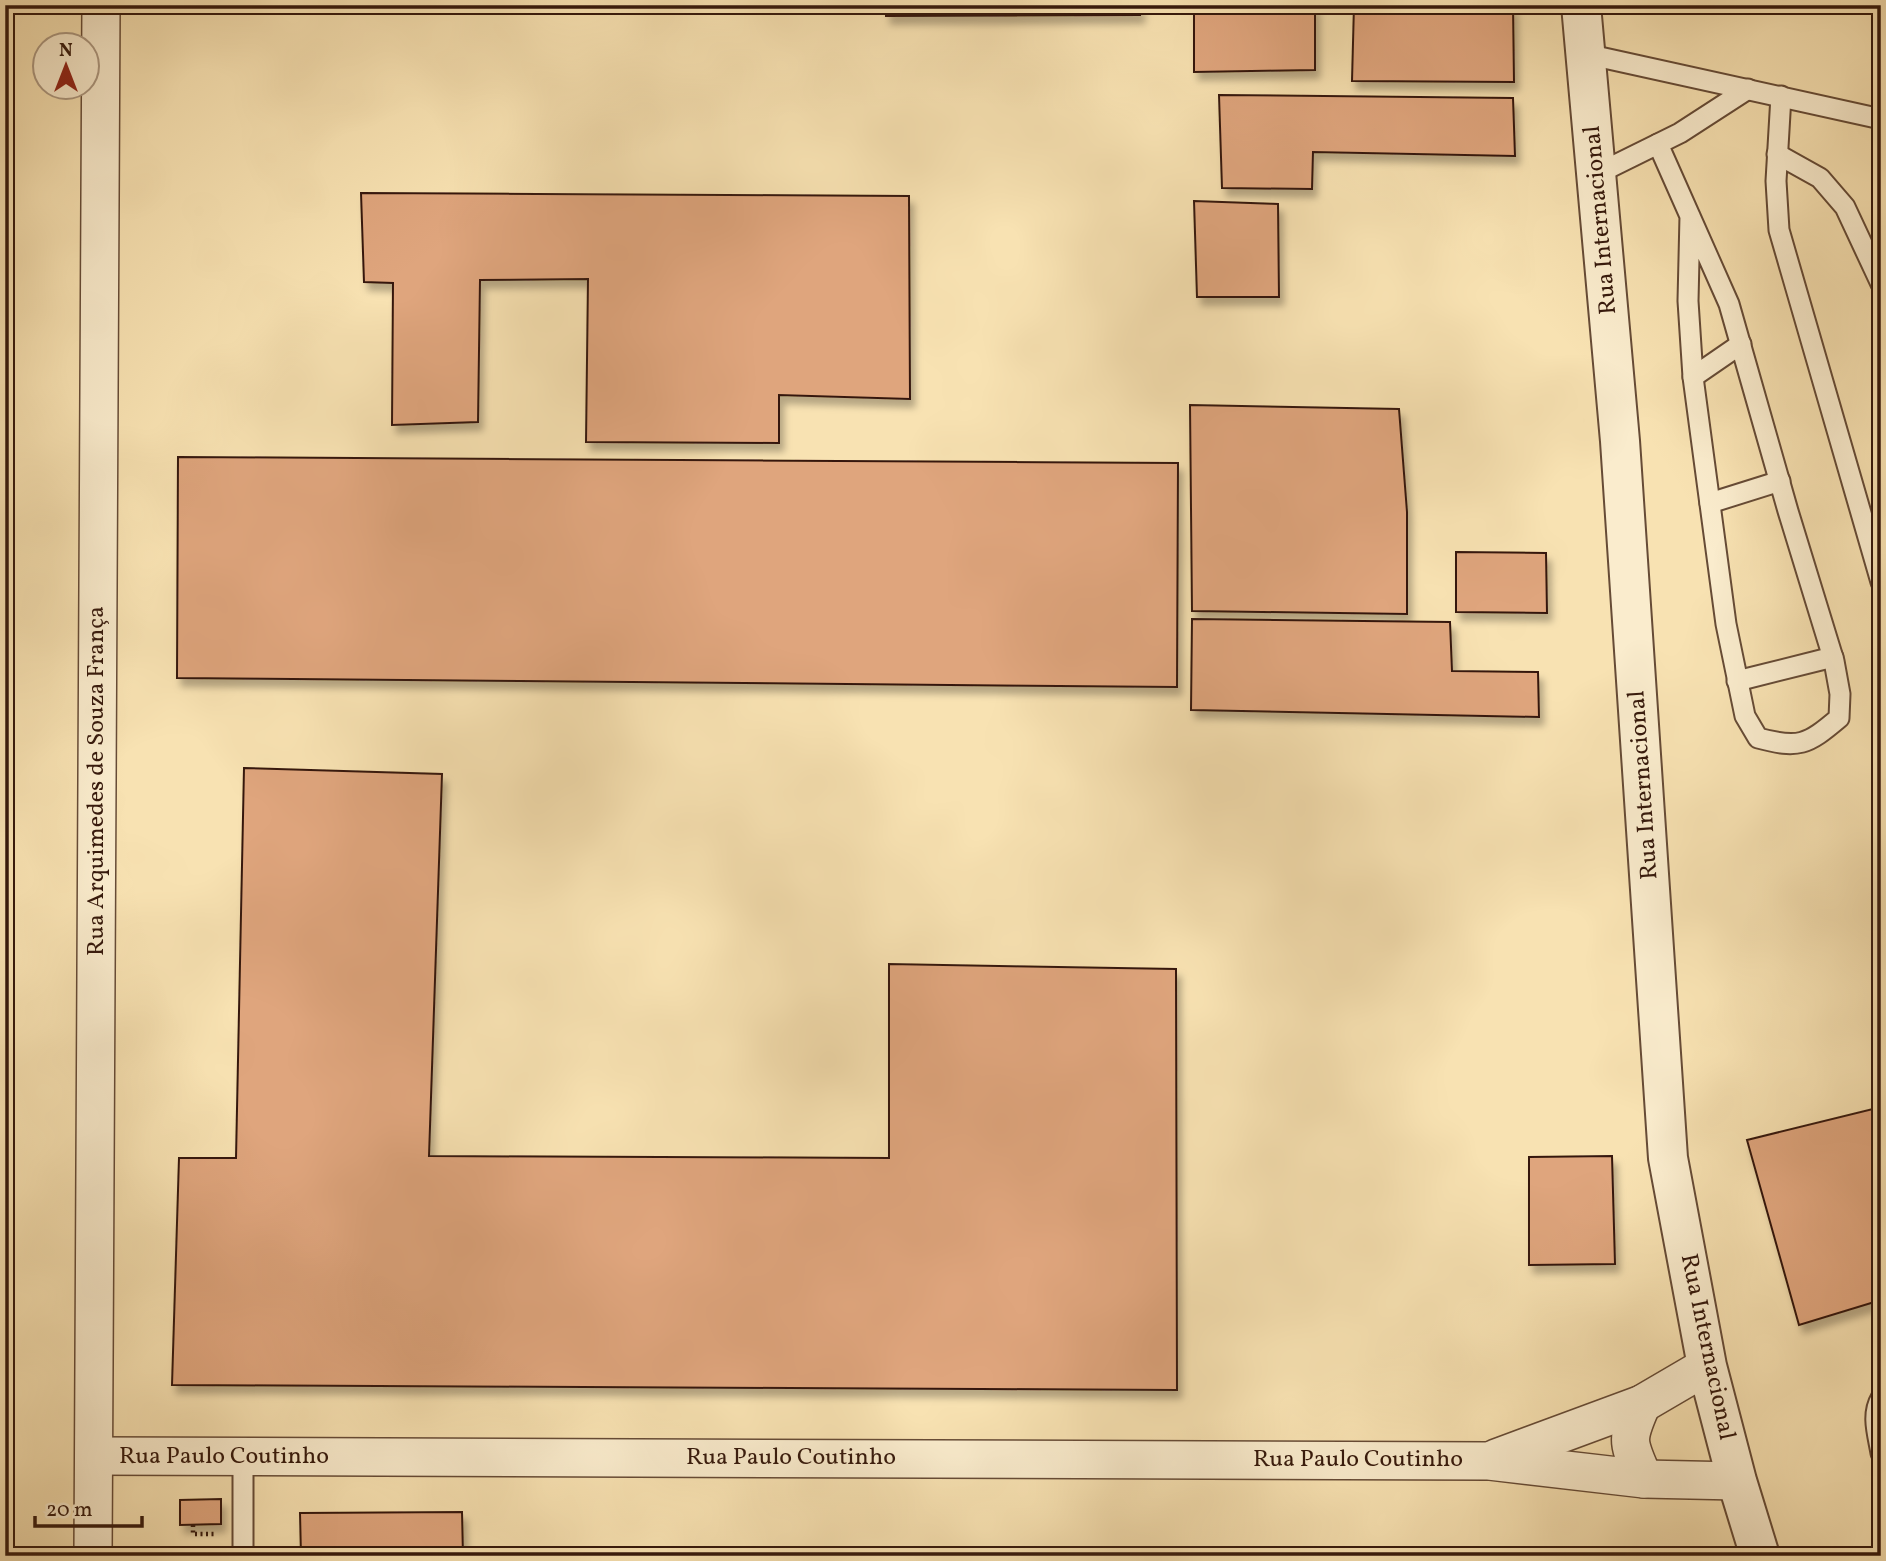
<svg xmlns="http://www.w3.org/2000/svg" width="1886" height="1561" font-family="Vollkorn,serif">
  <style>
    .building { fill: #dfa57d; stroke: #36190c; stroke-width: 2; filter: url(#shadow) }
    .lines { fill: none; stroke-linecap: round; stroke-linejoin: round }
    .service-casing { stroke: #664b36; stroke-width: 23 }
    .minor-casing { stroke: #664b36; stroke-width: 40 }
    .tertiary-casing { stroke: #664b36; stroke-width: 42 }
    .path { stroke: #36190c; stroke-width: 4.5; stroke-dasharray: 2 3.5; stroke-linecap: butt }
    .service { stroke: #faeccd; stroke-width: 19 }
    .minor { stroke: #faeccd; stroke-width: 37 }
    .tertiary { stroke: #faeccd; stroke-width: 38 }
    .labels { text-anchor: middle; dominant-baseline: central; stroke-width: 5; stroke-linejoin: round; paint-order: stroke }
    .street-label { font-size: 24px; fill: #36190c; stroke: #faeccd }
  </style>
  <defs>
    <filter id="shadow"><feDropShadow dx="4.5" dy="8" stdDeviation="3.5" flood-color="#0004"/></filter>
  </defs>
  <rect width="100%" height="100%" fill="#f8e2b2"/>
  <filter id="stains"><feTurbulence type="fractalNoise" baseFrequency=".00286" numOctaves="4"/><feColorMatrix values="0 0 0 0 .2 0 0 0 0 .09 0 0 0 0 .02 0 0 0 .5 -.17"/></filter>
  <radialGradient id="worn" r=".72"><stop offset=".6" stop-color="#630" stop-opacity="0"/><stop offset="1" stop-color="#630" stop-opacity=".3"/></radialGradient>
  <g class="building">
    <polygon points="886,5 1140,5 1140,15 886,16"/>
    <polygon points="1194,5 1315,5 1315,70 1194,72"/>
    <polygon points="1354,5 1513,6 1514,82 1352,81"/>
    <polygon points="1219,95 1513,98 1515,156 1313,152 1312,189 1222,188"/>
    <polygon points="361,193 909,196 910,399 779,395 779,443 586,442 588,279 480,280 478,422 392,425 393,283 364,282"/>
    <polygon points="1194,201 1278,204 1279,297 1197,297"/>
    <polygon points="1190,405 1399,409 1407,512 1407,614 1192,611"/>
    <polygon points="178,457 1178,463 1177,687 177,678"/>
    <polygon points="1456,552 1546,553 1547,613 1456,612"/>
    <polygon points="1192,619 1450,622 1452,671 1538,672 1539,717 1191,710"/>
    <polygon points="244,768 442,774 429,1156 889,1158 889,964 1176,969 1177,1390 172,1385 179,1158 236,1158"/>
    <polygon points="1881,1107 1881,1300 1799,1325 1747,1140"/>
    <polygon points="1612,1156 1615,1264 1529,1265 1529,1157"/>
    <polygon points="221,1499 221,1524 180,1525 180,1500"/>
    <polygon points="462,1512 463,1556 301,1556 300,1513"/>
  </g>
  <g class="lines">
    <g class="service-casing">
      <g id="service">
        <polyline points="1586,54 1881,119"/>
        <polyline points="1781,96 1776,181 1779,230 1881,582"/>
        <path d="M1658,144L1729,304L1788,511L1834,661L1840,694L1839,718C1807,745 1799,749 1758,738L1745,716L1726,624L1693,377L1688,301L1690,216"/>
        <polyline points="1777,154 1820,178 1845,207 1881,284"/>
        <polyline points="1597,174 1680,133 1748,89"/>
        <polyline points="1693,377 1741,344"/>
        <polyline points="1710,503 1780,481"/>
        <polyline points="1737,681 1833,657"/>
        <path d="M1881,1398C1871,1415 1878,1435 1881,1453"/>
        <polyline points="243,1457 243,1556"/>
      </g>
    </g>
    <g class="minor-casing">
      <g id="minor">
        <path d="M1642,1404C1625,1442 1628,1442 1644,1479"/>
        <polyline points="94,1456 1489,1461 1644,1479 1737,1481"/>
        <polyline points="1496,1458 1642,1404 1707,1366"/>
        <polyline points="93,1556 101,5"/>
      </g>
    </g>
    <g class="tertiary-casing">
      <polyline id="tertiary" points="1581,5 1620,441 1668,1158 1707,1366 1737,1481 1760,1556"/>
    </g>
    <polyline class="path" points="193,1525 193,1534 215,1534"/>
    <use href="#service" class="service"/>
    <use href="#minor" class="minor"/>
    <use href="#tertiary" class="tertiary"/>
  </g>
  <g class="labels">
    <g class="street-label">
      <text transform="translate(1601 220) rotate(-95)">Rua Internacional</text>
      <text transform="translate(97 781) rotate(-90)">Rua Arquimedes de Souza França</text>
      <text transform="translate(1644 785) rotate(-94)">Rua Internacional</text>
      <text transform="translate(1707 1347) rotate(78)">Rua Internacional</text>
      <text x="224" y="1457">Rua Paulo Coutinho</text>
      <text x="791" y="1458">Rua Paulo Coutinho</text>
      <text x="1358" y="1460">Rua Paulo Coutinho</text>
    </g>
  </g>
  <rect width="1886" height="1561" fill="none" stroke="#f8e2b2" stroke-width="28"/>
  <rect x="7" y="7" width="1872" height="1547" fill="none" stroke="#36190c" stroke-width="3.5"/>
  <rect x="14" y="14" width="1858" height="1533" fill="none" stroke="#36190c" stroke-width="2"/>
  <g transform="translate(66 66)"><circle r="33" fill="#faeccd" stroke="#ac9880" stroke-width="2"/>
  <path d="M0-5L12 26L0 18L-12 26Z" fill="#8f2418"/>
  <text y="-10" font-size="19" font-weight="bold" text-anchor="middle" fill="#36190c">N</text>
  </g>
  <path d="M35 1516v10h107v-10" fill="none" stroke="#36190c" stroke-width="3.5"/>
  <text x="46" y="1516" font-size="21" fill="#36190c" stroke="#faeccd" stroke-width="5" paint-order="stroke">20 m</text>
  <rect width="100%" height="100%" filter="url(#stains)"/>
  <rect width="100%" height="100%" fill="url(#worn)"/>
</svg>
